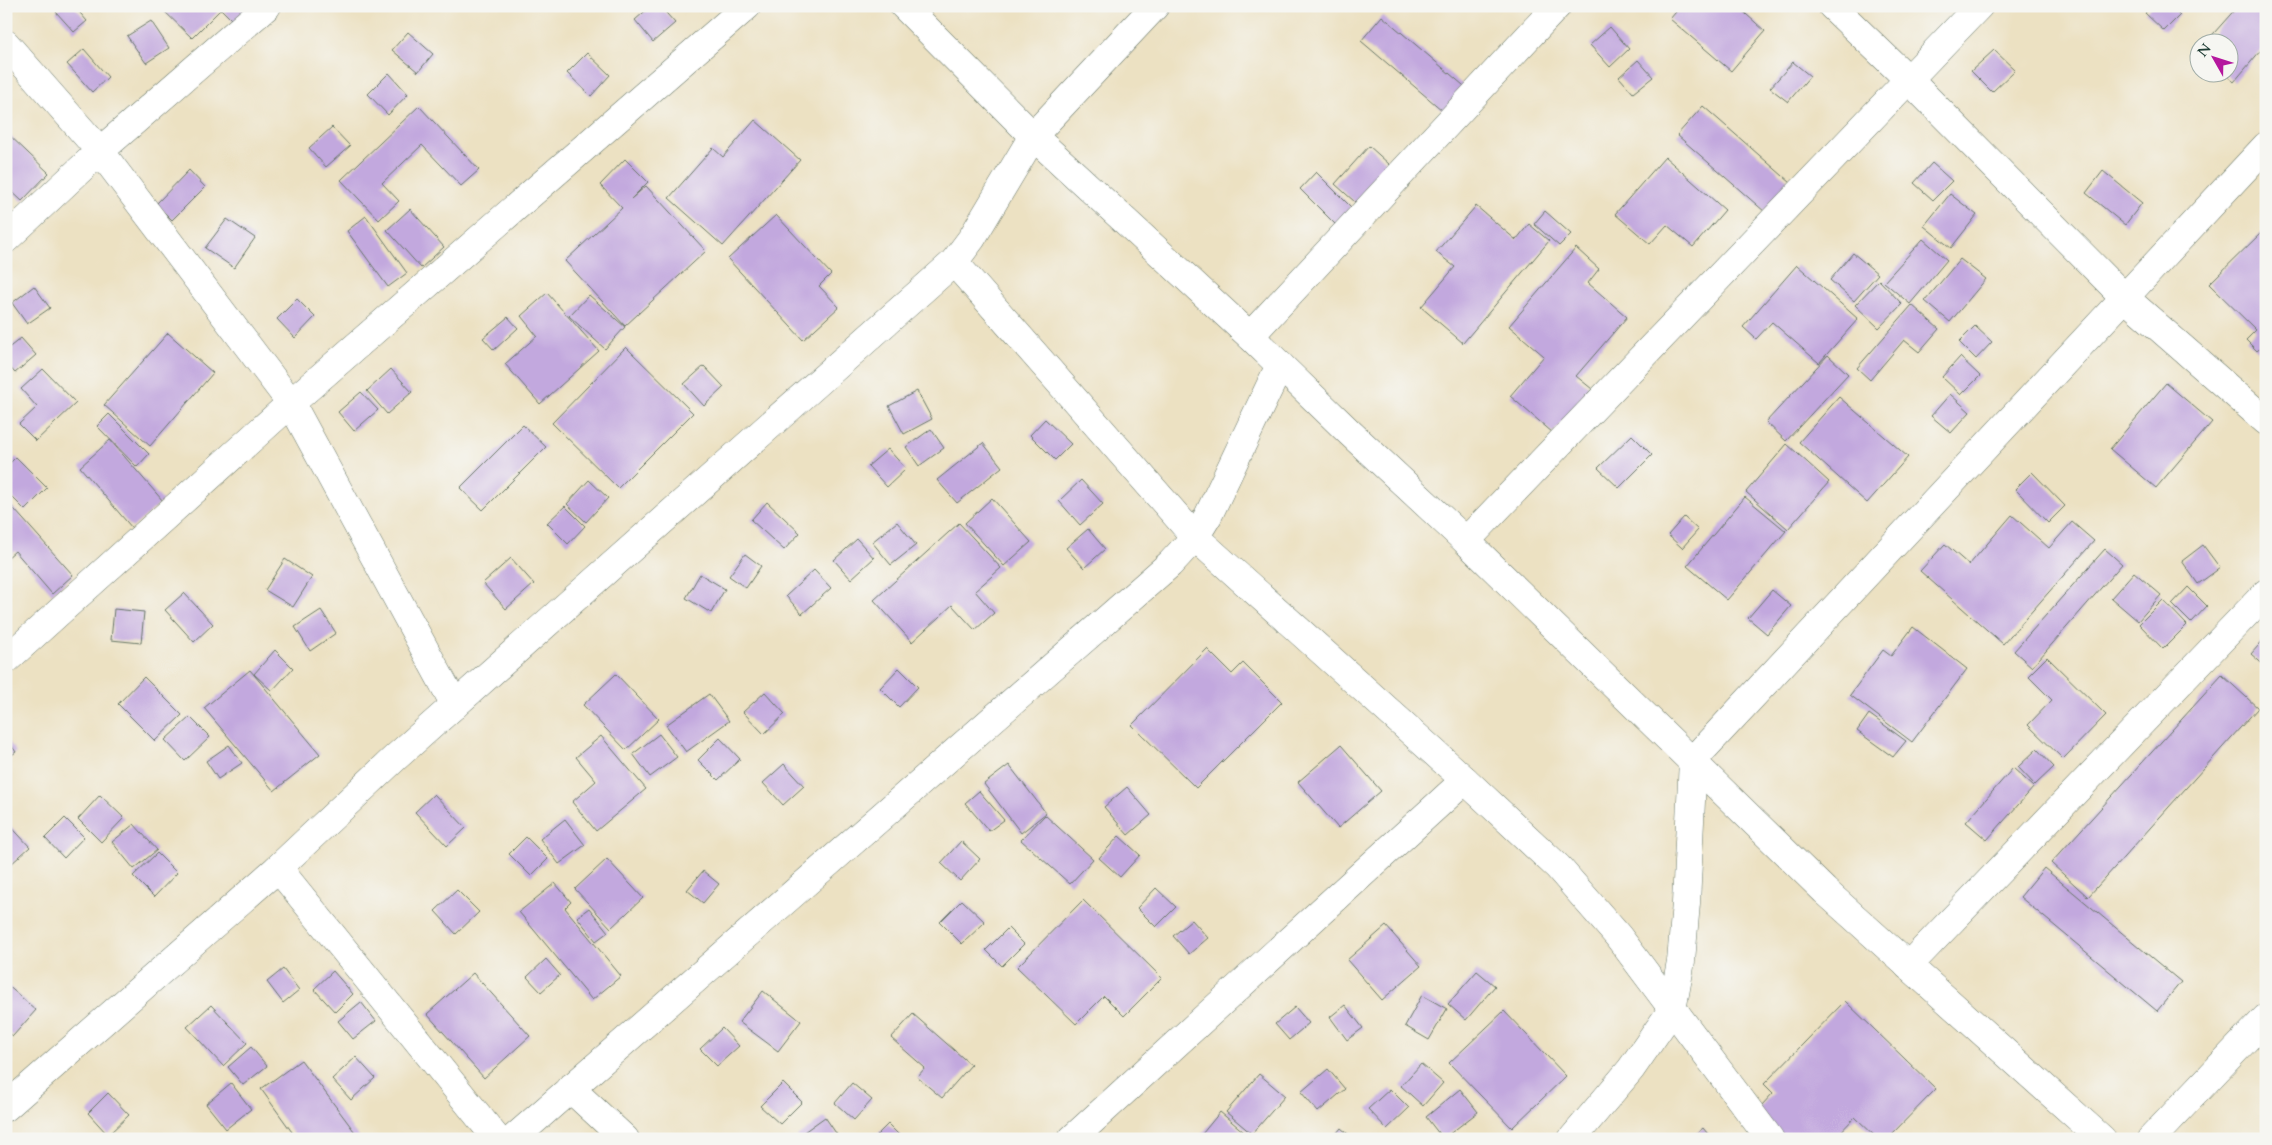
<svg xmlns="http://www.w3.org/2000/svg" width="2272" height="1145" font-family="Cardo,serif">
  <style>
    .building { fill: #c2a8de }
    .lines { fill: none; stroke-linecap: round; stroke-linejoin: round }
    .minor-casing { stroke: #677666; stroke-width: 29 }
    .tertiary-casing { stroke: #677666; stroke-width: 29 }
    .minor { stroke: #fff; stroke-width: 28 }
    .tertiary { stroke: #fff; stroke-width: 28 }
  </style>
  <rect width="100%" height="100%" fill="#f6f6f2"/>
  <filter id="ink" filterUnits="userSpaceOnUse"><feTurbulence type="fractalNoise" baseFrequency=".02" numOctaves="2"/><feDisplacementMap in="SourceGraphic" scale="10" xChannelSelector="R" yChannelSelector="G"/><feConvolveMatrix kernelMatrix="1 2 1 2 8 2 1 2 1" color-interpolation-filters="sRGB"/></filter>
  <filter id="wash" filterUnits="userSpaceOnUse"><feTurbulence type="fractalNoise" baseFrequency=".0096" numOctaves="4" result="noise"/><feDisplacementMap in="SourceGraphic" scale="20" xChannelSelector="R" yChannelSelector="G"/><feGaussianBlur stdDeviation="1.12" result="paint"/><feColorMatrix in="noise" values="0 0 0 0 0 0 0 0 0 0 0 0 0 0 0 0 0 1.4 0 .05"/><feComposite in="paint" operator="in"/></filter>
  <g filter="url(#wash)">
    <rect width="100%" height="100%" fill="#ece1c2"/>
    <g id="blocks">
      <g class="building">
        <polygon points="62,6 74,6 87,21 74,32 56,12"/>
        <polygon points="159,6 254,6 236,24 221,9 192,38"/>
        <polygon points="651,6 660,6 675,23 653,42 635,20"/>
        <polygon points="1681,6 1737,6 1765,31 1731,71 1670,19"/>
        <polygon points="2152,6 2171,6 2180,15 2164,31 2145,13"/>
        <polygon points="2238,6 2266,6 2266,54 2261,50 2234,82 2223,72 2230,72 2230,42 2206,42"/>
        <polygon points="1382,16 1470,91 1449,116 1361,41"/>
        <polygon points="151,21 169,48 146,63 127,36"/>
        <polygon points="1610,27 1629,49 1610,67 1590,45"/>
        <polygon points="408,32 433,54 418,72 392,50"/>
        <polygon points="84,49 108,77 92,92 67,64"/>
        <polygon points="1994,50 2015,70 1992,92 1971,71"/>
        <polygon points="587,53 610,75 591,96 567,73"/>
        <polygon points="1638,60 1653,77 1633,93 1619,77"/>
        <polygon points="1793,62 1810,76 1788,102 1770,88"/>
        <polygon points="389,73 408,94 388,115 368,94"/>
        <polygon points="419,106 479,170 461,186 422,145 382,183 399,201 379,220 341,180"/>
        <polygon points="1703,106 1791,183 1765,212 1677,135"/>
        <polygon points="755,120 800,160 723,246 669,198 713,148 723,157"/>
        <polygon points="332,127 350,146 326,167 309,148"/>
        <polygon points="6,132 49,173 22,201 6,186"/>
        <polygon points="1369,146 1399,173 1365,211 1335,184"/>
        <polygon points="1665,157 1725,210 1693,247 1667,225 1650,244 1615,214"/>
        <polygon points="625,159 648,182 631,199 646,186 706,251 625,326 565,261 622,208 600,185"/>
        <polygon points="1932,163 1952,181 1933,200 1914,183"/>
        <polygon points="189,170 205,187 172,220 156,204"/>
        <polygon points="2103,171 2142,203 2125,225 2086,193"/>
        <polygon points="1316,172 1360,216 1344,233 1300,189"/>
        <polygon points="1950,194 1977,215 1951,248 1924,226"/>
        <polygon points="1476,206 1516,240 1529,224 1549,241 1463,343 1421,307 1455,267 1436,252"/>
        <polygon points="410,209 444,247 421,268 387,230"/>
        <polygon points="1545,211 1571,234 1559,246 1534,224"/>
        <polygon points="776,215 831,274 819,286 839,307 803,340 728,259"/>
        <polygon points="366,216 407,273 388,287 347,231"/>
        <polygon points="227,219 255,238 234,268 205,248"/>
        <polygon points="2266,228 2266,343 2257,351 2246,340 2256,330 2209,284"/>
        <polygon points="1923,239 1947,260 1910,304 1884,282"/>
        <polygon points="1576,248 1599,269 1588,283 1627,317 1576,376 1592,389 1553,433 1510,396 1544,356 1509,326"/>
        <polygon points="1853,253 1878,274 1854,301 1830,280"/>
        <polygon points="1960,259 1986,279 1950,322 1925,301"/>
        <polygon points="1797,265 1858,319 1819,363 1772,322 1756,339 1743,327"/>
        <polygon points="1879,280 1902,304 1879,328 1855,305"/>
        <polygon points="34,286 50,308 27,324 12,303"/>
        <polygon points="547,293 599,351 540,404 505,364 537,336 521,316"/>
        <polygon points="589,295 625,327 605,349 569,316"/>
        <polygon points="297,299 315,317 295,338 277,319"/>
        <polygon points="1912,305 1939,329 1919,352 1904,340 1870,380 1857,368"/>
        <polygon points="508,317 518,328 494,350 483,338"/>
        <polygon points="1975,326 1992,342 1976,359 1959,342"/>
        <polygon points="168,333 213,373 150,446 104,405"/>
        <polygon points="21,338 36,355 15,373 6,363 6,350"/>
        <polygon points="626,347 693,413 618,488 552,423"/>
        <polygon points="1828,355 1848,374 1786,441 1766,422"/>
        <polygon points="1960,357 1980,376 1961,395 1942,377"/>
        <polygon points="704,366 724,387 704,406 684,384"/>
        <polygon points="43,369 76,403 36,441 19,424 37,407 21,389"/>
        <polygon points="391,369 412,392 387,414 367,391"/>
        <polygon points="2166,383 2212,422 2156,488 2110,449"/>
        <polygon points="917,391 932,419 904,434 889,406"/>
        <polygon points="361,392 378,410 354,431 338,412"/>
        <polygon points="1950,394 1970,412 1951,433 1931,416"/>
        <polygon points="1839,397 1908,457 1867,503 1799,442"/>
        <polygon points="109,414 149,454 137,467 97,426"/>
        <polygon points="1045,419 1071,444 1055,460 1030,435"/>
        <polygon points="523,425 546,447 483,510 460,488"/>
        <polygon points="931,429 944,448 919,466 906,447"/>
        <polygon points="1632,435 1652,455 1619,488 1598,468"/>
        <polygon points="110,440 163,501 132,528 80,467"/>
        <polygon points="983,443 1002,467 957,503 937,480"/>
        <polygon points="1787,444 1829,482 1788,529 1746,492"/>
        <polygon points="888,449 906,469 887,487 868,466"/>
        <polygon points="16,457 47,488 25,510 6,491 6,467"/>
        <polygon points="2032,472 2065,506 2048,523 2015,489"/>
        <polygon points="589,480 608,498 586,522 567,504"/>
        <polygon points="1081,480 1103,504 1080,525 1059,501"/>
        <polygon points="1745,497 1786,531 1727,600 1687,566"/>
        <polygon points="992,498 1031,542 1004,566 965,523"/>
        <polygon points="6,500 73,575 52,594 15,551 6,559"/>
        <polygon points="767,502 800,533 784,550 751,520"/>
        <polygon points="565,506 585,526 568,544 547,523"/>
        <polygon points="2012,515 2049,548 2072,522 2094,541 2003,644 1920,571 1945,544 1969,565"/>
        <polygon points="1684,517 1698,530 1682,548 1668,535"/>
        <polygon points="897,522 916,545 891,565 872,542"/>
        <polygon points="959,523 1001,568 975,591 994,613 975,630 952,605 912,642 874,600"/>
        <polygon points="1088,529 1105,549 1084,568 1066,548"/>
        <polygon points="857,539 874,558 851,579 834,560"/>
        <polygon points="2203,545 2220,568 2198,584 2182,561"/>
        <polygon points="2105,549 2122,564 2032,667 2014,651"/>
        <polygon points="745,554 761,566 746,588 729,576"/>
        <polygon points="511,558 534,584 506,609 483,583"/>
        <polygon points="285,559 312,577 293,607 265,590"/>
        <polygon points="814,570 831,588 802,614 786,596"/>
        <polygon points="2134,572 2161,595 2138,621 2111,598"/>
        <polygon points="700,574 725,589 711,613 686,598"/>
        <polygon points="2188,587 2207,606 2191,623 2172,604"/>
        <polygon points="1772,590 1791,606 1767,634 1748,618"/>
        <polygon points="184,593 213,624 194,642 165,610"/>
        <polygon points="2163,600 2187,625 2163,649 2139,624"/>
        <polygon points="114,609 144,612 141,643 111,640"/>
        <polygon points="321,610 336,633 310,651 295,627"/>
        <polygon points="1913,627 1967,669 1912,742 1850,695 1883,650 1891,656"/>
        <polygon points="2266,637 2266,667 2251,654"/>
        <polygon points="1207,649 1232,674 1243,663 1282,702 1196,788 1132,725"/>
        <polygon points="275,650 293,668 272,691 254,674"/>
        <polygon points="2047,657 2106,715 2063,759 2028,725 2052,700 2028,676"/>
        <polygon points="899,668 918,687 899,707 880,688"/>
        <polygon points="250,670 320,754 274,791 204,708"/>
        <polygon points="616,674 659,719 626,750 583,705"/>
        <polygon points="2222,675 2258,708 2088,897 2051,863"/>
        <polygon points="144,677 182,715 155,741 118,704"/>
        <polygon points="765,692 785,714 764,734 743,712"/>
        <polygon points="709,694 729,721 686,752 666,725"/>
        <polygon points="1869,714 1906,741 1893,757 1857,731"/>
        <polygon points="190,717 210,737 185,761 165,740"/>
        <polygon points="659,734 677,757 650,777 633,754"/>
        <polygon points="601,736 646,789 596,831 572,802 596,781 576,757"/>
        <polygon points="6,738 16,752 6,759"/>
        <polygon points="720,738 740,759 718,780 698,760"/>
        <polygon points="229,745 242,763 218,779 206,761"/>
        <polygon points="1341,745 1381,791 1338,828 1298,782"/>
        <polygon points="2037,749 2054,767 2035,785 2018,767"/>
        <polygon points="784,764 804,786 783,805 763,783"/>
        <polygon points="1009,765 1046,813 1021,833 984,784"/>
        <polygon points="2013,768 2034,787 1987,840 1966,822"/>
        <polygon points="1127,787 1151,815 1128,835 1104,807"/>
        <polygon points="979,791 1004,820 989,831 965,803"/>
        <polygon points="434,794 466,828 447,846 415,812"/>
        <polygon points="100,795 124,818 101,842 78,819"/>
        <polygon points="1045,815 1093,859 1070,884 1021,840"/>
        <polygon points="65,818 84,837 64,858 45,838"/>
        <polygon points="565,819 585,845 559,864 540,839"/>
        <polygon points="6,821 30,847 10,865 6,860"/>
        <polygon points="134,824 157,850 134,869 112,842"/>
        <polygon points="1119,836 1140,855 1120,877 1099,858"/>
        <polygon points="526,837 548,859 531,876 509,854"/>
        <polygon points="961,841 980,859 960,881 941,863"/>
        <polygon points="157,853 177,873 154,897 133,876"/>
        <polygon points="607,859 643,898 611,928 575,889"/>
        <polygon points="2044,868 2181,982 2157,1011 2020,897"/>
        <polygon points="703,871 719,884 703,903 687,890"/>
        <polygon points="555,883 571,902 565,908 621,976 592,1000 519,912"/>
        <polygon points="1156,888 1176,907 1156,927 1137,908"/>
        <polygon points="457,890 479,912 456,934 435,911"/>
        <polygon points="962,900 985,922 962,944 940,922"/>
        <polygon points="1083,900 1162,978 1124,1016 1104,996 1076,1024 1017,967"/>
        <polygon points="589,908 608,932 596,941 577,917"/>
        <polygon points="1192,920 1208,938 1189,954 1173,936"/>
        <polygon points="1386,926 1421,966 1382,1000 1347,960"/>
        <polygon points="1008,928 1024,944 1002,966 986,950"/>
        <polygon points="546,959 560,975 541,992 527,977"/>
        <polygon points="283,969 299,990 283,1003 267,982"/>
        <polygon points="333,971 353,994 335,1012 314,989"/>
        <polygon points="1477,971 1495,986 1466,1020 1448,1004"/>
        <polygon points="473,973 530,1036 484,1078 427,1014"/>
        <polygon points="6,984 36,1010 13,1036 6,1031"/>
        <polygon points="763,991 801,1021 778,1051 739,1022"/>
        <polygon points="1422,995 1447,1009 1429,1040 1405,1026"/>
        <polygon points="1845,1001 1936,1089 1887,1139 1878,1139 1855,1117 1834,1139 1768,1139 1748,1120 1773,1093 1764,1084"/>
        <polygon points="361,1002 376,1021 353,1039 338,1021"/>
        <polygon points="211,1005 247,1043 223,1066 187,1027"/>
        <polygon points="1345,1005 1363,1028 1347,1040 1330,1017"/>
        <polygon points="1295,1007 1309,1023 1289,1040 1275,1024"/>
        <polygon points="1504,1011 1566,1076 1512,1128 1449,1063"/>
        <polygon points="913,1014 971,1065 942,1098 917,1077 925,1068 891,1038"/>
        <polygon points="722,1028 739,1046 717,1066 700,1049"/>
        <polygon points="251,1047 267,1066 243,1085 228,1067"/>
        <polygon points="356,1057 375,1078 351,1100 332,1079"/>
        <polygon points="301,1060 360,1139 297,1139 261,1089"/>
        <polygon points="1421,1064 1443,1083 1423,1106 1401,1086"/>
        <polygon points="1328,1069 1345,1089 1318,1112 1301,1092"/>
        <polygon points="1259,1074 1285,1096 1252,1134 1226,1112"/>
        <polygon points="231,1083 251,1109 226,1129 206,1104"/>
        <polygon points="783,1083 802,1102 780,1124 760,1106"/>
        <polygon points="852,1083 872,1100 854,1120 835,1103"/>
        <polygon points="1390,1089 1409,1108 1387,1129 1368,1109"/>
        <polygon points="1460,1089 1478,1112 1443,1139 1426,1117"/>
        <polygon points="108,1093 129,1115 108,1135 88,1113"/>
        <polygon points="1220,1112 1244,1132 1238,1139 1198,1139"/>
        <polygon points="825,1117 840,1139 799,1139 797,1137"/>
        <polygon points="888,1124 903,1139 873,1139"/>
        <polygon points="1341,1128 1354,1139 1332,1139"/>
        <polygon points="1703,1128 1712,1139 1690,1139"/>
      </g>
    </g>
  </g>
  <g filter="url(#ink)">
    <use href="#blocks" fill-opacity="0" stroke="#677666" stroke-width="1"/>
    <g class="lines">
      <g class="minor-casing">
        <g id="minor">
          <polyline points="1832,6 1908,79 2124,297 2266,421"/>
          <polyline points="6,44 100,151 291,403 455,705"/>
          <polyline points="6,239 100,151 267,6"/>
          <polyline points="954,262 1195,537 1465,780 1558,867 1618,936 1770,1139"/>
          <polyline points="1250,336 1557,6"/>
          <polyline points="1466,541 1979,6"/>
          <polyline points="6,660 291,403 747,6"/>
          <polyline points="278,868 497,1139"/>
          <polyline points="1908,966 2266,593"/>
          <polyline points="570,1088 625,1139"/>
          <polyline points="6,1107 278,868 395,758 954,262 972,238 1033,136 1155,6"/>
          <polyline points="513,1139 1170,564 1195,537 1208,516 1280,365"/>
          <polyline points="1072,1139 1465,780"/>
          <polyline points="1572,1139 1631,1069 1672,1010 1681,961 1686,903 1693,760 2266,146"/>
          <polyline points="2151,1139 2266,1018"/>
        </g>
      </g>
      <g class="tertiary-casing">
        <polyline id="tertiary" points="904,6 1033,136 1250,336 1348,431 1466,541 1825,891 2102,1139"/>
      </g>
      <use href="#minor" class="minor"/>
      <use href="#tertiary" class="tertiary"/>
    </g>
  </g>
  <rect width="2272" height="1145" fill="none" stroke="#f6f6f2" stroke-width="25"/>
  <g transform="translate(2214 58) rotate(309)"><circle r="24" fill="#f6f6f2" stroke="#a0aca6"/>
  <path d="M0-4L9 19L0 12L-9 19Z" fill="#b5179e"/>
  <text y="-8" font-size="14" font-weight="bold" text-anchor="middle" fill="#1f3d34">N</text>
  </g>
</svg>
